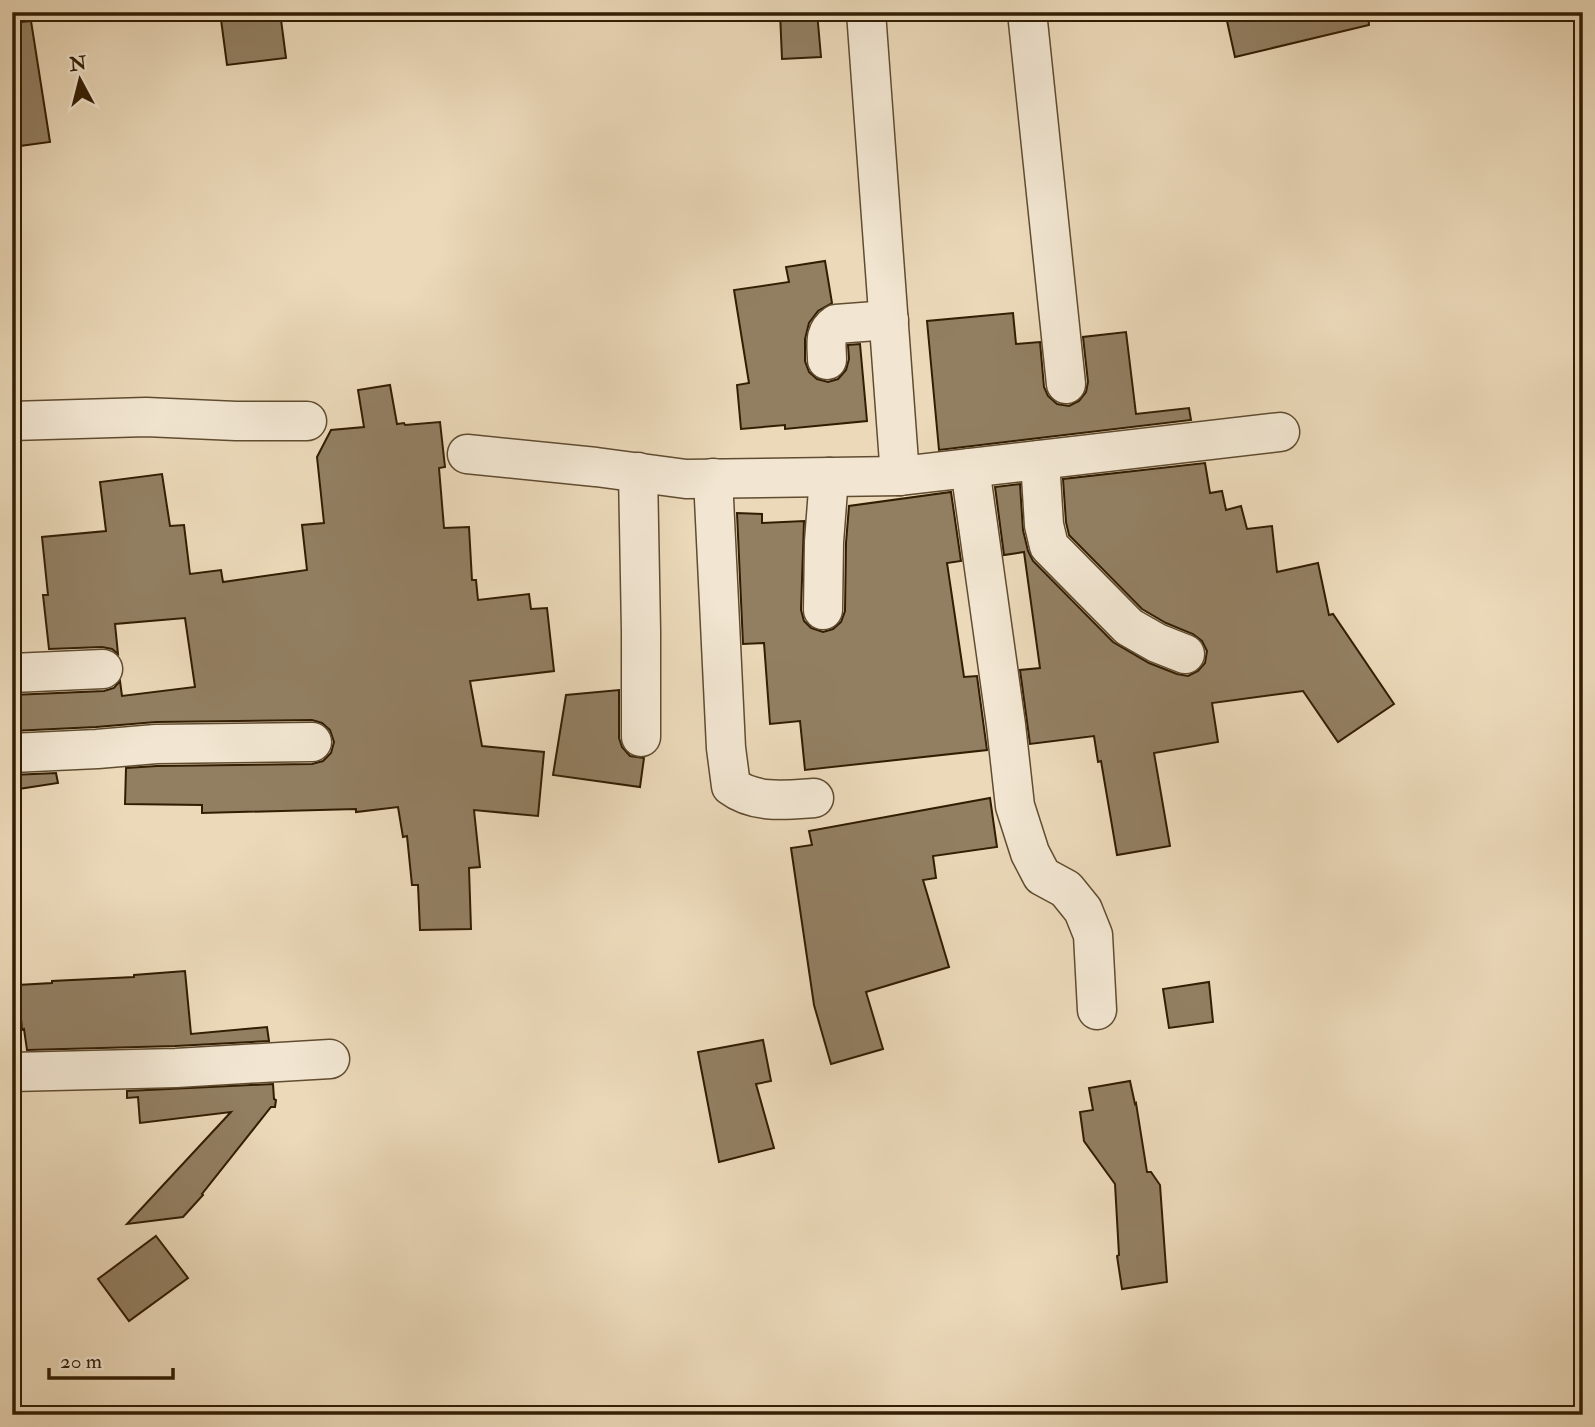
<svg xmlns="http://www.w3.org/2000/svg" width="1595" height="1427" font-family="'IM FELL Double Pica',serif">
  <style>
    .building { fill: #927f62; stroke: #321d03; stroke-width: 2 }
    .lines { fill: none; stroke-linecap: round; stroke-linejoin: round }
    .minor-casing { stroke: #604c30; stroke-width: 41 }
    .minor { stroke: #f2e6d2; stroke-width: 38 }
  </style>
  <rect width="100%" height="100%" fill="#ebd9b9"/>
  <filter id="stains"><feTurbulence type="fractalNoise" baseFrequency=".00286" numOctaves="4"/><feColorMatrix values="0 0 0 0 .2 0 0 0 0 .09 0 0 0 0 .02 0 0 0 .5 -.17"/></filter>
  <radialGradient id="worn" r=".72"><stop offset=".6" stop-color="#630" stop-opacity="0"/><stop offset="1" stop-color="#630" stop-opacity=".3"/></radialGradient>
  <g class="building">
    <polygon points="220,12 280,12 286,58 227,65"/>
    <polygon points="780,12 817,12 821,57 782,59"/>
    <polygon points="1225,12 1368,12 1369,25 1235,57"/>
    <polygon points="31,21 50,142 12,147 12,23"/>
    <polygon points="825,261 832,303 818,311 809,323 805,339 805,361 809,372 817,379 828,382 838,379 846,370 849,359 848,345 860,344 867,421 785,429 785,425 741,429 737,385 749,383 734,290 789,282 786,267"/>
    <polygon points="1013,313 1016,344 1040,342 1044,387 1048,396 1057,404 1069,406 1079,401 1086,392 1088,382 1083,337 1126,332 1136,414 1189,408 1191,420 939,450 927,321"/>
    <polygon points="390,385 397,424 404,423 405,425 440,422 445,467 439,468 444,528 469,527 472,580 476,580 478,600 529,594 531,609 547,608 554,671 470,681 482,746 544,752 538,816 474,810 480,867 469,868 471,929 420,930 418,885 412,885 407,836 403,837 398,807 356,812 356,809 202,813 202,805 125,804 126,768 157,766 312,764 323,761 331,753 334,742 330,730 322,723 312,720 156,722 96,727 12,731 12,695 104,691 114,688 120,681 122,696 195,687 185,618 115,624 118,654 112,649 102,647 49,649 43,595 48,595 42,537 106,531 100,482 162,474 170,526 184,525 190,574 221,570 223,582 307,570 302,525 324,523 317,457 331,430 364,427 358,390"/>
    <polygon points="1205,463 1210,493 1222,491 1226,510 1241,506 1247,529 1272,526 1277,572 1318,563 1329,615 1333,614 1394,704 1338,742 1303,691 1212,703 1218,742 1154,753 1170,846 1117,855 1101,761 1098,762 1094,736 1030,744 1020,670 1040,668 1024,552 1004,555 995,487 1020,484 1023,530 1028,551 1033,561 1113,642 1149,663 1177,674 1188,676 1198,671 1205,663 1207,651 1202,641 1193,634 1166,623 1142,609 1069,535 1066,522 1063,479"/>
    <polygon points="951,492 961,561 947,563 964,677 977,676 987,750 805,770 800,721 770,724 764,643 743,644 737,513 762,514 762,523 804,521 801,610 804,621 811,628 823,632 833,629 841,622 845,611 846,543 849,506"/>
    <polygon points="619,690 619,738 622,747 630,756 644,758 640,787 553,775 566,695"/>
    <polygon points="56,773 58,783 12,790 12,775"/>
    <polygon points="990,798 997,847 933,856 936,878 923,880 949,967 866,992 883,1049 831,1064 814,1005 791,848 812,845 809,831"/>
    <polygon points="185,971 191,1034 267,1027 269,1041 175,1046 27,1050 24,1029 22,1030 18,985 52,983 52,981 134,977 134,975"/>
    <polygon points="1209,982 1213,1022 1169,1028 1163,989"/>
    <polygon points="763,1040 771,1081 756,1084 774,1148 719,1162 698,1052"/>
    <polygon points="1130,1081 1135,1104 1136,1103 1147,1172 1151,1172 1160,1185 1167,1282 1122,1289 1117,1256 1119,1255 1115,1184 1084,1141 1080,1112 1093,1110 1089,1088"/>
    <polygon points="273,1084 274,1099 276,1100 275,1107 271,1107 202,1194 203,1195 183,1217 127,1224 231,1112 140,1123 138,1097 127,1098 127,1091"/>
    <polygon points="156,1236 188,1278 129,1321 98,1279"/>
  </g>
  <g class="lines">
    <g class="minor-casing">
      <g id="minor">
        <polyline points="866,12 900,476"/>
        <polyline points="1027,12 1066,384"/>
        <path d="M827,360C827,346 823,333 836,324L889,320"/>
        <polyline points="12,421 146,417 236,421 307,421"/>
        <polyline points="467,454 596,467 686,479 900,476 1280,432"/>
        <polyline points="1040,460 1044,525 1049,546 1129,627 1157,643 1185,654"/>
        <polyline points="970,468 1006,725 1015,806 1030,853 1042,876 1066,889 1083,910 1093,935 1097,1010"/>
        <polyline points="638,472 641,631 641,737"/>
        <path d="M713,478L726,748L731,786C755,804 786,800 814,798"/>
        <polyline points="823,610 824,542 829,477"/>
        <polyline points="12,673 103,669"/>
        <polyline points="12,753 97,749 156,744 312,742"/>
        <polyline points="12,1072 176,1068 330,1059"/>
      </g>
    </g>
    <use href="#minor" class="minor"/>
  </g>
  <rect width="1595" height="1427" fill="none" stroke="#ebd9b9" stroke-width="42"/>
  <rect x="14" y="14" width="1567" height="1399" fill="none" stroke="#321d03" stroke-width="3.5"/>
  <rect x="21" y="21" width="1553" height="1385" fill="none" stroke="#321d03" stroke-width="2"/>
  <g transform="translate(80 80) rotate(353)" stroke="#f2e6d2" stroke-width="5" paint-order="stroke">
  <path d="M0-5L12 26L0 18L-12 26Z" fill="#321d03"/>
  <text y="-10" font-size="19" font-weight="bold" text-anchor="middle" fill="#321d03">N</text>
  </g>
  <path d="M49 1368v10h124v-10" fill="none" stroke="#321d03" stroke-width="3.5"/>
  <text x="60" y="1368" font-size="21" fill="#321d03" stroke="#f2e6d2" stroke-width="5" paint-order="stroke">20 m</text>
  <rect width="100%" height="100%" filter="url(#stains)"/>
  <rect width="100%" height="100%" fill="url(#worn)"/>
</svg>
